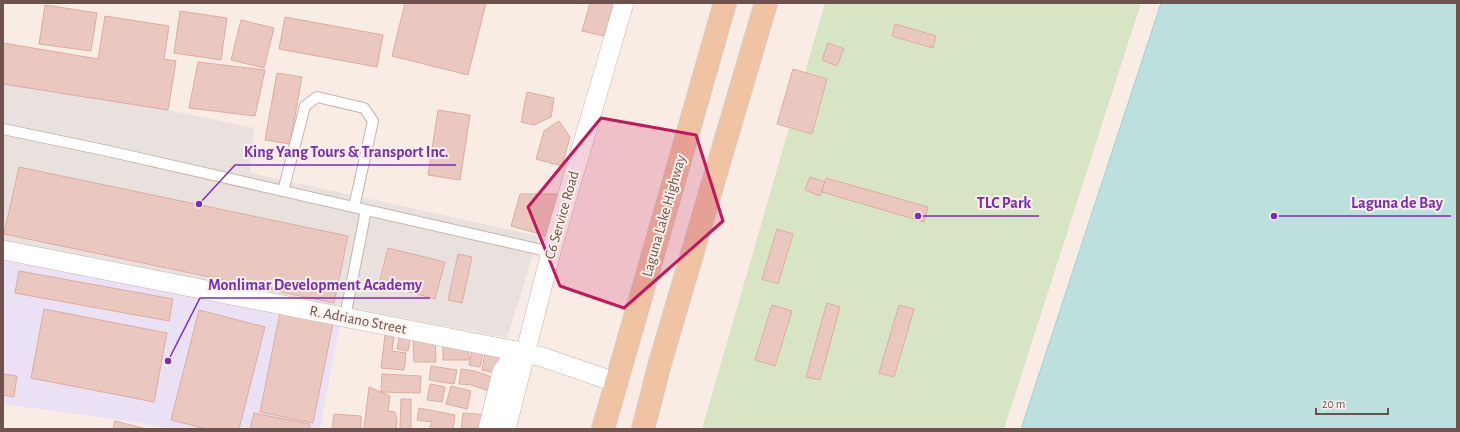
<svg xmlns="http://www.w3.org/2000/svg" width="1460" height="432" font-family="'Alegreya Sans',sans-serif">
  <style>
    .industrial { fill: #e9e1de }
    .education { fill: #eae1f5 }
    .green { fill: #d8e5c4 }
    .water { fill: #bbe0de; stroke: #a2d0ce }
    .building { fill: #ebc8bf; stroke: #dcaca1 }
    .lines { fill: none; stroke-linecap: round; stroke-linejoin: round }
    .service-casing { stroke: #c8b3ac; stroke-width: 12 }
    .minor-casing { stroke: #c8b3ac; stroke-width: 20 }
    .primary-casing { stroke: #d4cbca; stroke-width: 24 }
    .service { stroke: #fff; stroke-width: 10 }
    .minor { stroke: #fff; stroke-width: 19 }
    .primary { stroke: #f0c4a3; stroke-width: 22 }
    .marked { fill: #c2185b; fill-opacity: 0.2; stroke: #c2185b; stroke-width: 3; stroke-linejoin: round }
    .labels { text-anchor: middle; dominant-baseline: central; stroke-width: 4; stroke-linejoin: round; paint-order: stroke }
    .street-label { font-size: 15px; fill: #6e524d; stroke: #fcf1e9 }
    .leader { fill: none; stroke: #7b2cbf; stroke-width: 1.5 }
    .callout-dot { fill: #7b2cbf; stroke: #fcf1e9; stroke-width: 1.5 }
    .callout-label { font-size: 16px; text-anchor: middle; font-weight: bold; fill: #7b2cbf; stroke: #fcf1e9; stroke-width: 4; stroke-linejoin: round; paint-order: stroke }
  </style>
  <rect width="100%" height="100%" fill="#f9ece4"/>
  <polygon class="industrial" points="3,82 168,110 254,128 250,173 539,236 507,338 3,242"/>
  <polygon class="education" points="3,261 341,319 320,429 170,429 134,422 3,404"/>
  <polygon class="green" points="825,3 1141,3 1004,429 702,429"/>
  <polygon class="water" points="1161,3 1457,3 1457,429 1021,429"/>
  <g class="building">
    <polygon points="405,3 486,3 468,75 392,56"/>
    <polygon points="590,3 614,3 604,36 582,31"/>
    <polygon points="45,5 97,13 91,51 39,44"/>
    <polygon points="180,11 227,18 221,60 174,53"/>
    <polygon points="105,16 169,26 164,59 176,61 168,110 3,84 3,43 98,59"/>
    <polygon points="285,17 383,35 377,67 279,49"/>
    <polygon points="241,20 274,28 264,68 231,60"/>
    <polygon points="895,24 936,36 933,48 892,36"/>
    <polygon points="828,43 844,49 837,66 822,60"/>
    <polygon points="198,62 265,70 255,116 189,108"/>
    <polygon points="793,69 827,79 812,134 777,124"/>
    <polygon points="277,73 302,77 290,144 265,140"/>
    <polygon points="527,92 554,98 551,117 534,125 521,122"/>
    <polygon points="438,110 470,115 460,180 428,175"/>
    <polygon points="559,121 570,137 562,166 536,159 544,131"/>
    <polygon points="19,167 348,236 334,303 4,234"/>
    <polygon points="810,177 825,182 820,196 805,190"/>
    <polygon points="826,178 928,207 924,222 822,192"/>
    <polygon points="520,194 561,194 550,237 511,226"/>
    <polygon points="777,229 793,234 778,284 762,279"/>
    <polygon points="388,248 445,262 435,299 379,284"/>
    <polygon points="458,254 472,257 462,303 448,300"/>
    <polygon points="19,271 173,299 169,321 15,293"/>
    <polygon points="827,303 840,307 820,380 806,377"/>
    <polygon points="772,305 792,311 775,366 755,360"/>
    <polygon points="899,305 914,309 894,377 879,373"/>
    <polygon points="281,308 334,319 313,423 260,412"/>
    <polygon points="44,309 167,333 154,402 31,378"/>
    <polygon points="199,310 265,327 239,429 207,429 171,420"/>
    <polygon points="400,332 411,334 408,351 397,349"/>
    <polygon points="385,335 394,336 392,351 406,353 404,370 381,368"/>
    <polygon points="413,339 435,339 436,362 414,362"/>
    <rect x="443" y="344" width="26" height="16"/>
    <polygon points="473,346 484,348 480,367 469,365"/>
    <polygon points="485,353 502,357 499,374 482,370"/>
    <polygon points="431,366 457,370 454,384 429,380"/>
    <polygon points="461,369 475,371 497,379 494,393 472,385 459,384"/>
    <polygon points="3,374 17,376 14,397 3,395"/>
    <polygon points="382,374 421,376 420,393 381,392"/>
    <polygon points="430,384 445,387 442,402 427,400"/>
    <polygon points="451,386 471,391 467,409 446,404"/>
    <polygon points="369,387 390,396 388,411 395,412 397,420 396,429 364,429"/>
    <polygon points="401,399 411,399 411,429 400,429"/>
    <polygon points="419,408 455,415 453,429 429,429 432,422 417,420"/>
    <polygon points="254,413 310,424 309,429 250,429"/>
    <polygon points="463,413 487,415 486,429 461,429"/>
    <polygon points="334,414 361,416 361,429 332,429"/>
    <polygon points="115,421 146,429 113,429"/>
  </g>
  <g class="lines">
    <g class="service-casing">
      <g id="service">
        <polyline points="3,129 108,151 551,252"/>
        <polyline points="283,191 305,106 317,97 364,108 373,121 354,207"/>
        <polyline points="345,317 366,210"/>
      </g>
    </g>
    <g class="minor-casing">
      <g id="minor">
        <polyline points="3,250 526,353 542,357 615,382"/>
        <polyline points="488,429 502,372 511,360 526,353"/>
        <polyline points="506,429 551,252 624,3"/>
      </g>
    </g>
    <g class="primary-casing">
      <g id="primary">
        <polyline points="603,429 725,3"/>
        <polyline points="643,429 660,363 766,3"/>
      </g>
    </g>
    <use href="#service" class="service"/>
    <use href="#minor" class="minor"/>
    <use href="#primary" class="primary"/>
  </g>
  <path class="marked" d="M601,118L696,135L723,221L624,308L560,286L528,207Z"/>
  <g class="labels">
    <g class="street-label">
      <text transform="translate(562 215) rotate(-74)">C6 Service Road</text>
      <text transform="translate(664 216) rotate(-74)">Laguna Lake Highway</text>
      <text transform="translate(358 320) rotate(11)">R. Adriano Street</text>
    </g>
  </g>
  <path class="leader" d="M199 204L235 165H456M918 216L968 216H1039M1274 216L1343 216H1451M168 361L200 298H430"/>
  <g class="callout-dot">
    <circle cx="199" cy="204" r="4"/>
    <circle cx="918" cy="216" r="4"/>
    <circle cx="1274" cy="216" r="4"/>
    <circle cx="168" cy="361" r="4"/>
  </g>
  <g class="callout-label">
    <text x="346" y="157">King Yang Tours &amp; Transport Inc.</text>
    <text x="1004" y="208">TLC Park</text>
    <text x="1397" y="208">Laguna de Bay</text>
    <text x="315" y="290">Monlimar Development Academy</text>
  </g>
  <rect width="1460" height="432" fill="none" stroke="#6e524d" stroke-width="8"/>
  <path d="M1316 408v6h72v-6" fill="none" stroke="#6e524d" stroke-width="2"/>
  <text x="1322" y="408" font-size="12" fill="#6e524d" stroke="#fcf1e9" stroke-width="3" paint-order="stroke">20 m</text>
</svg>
